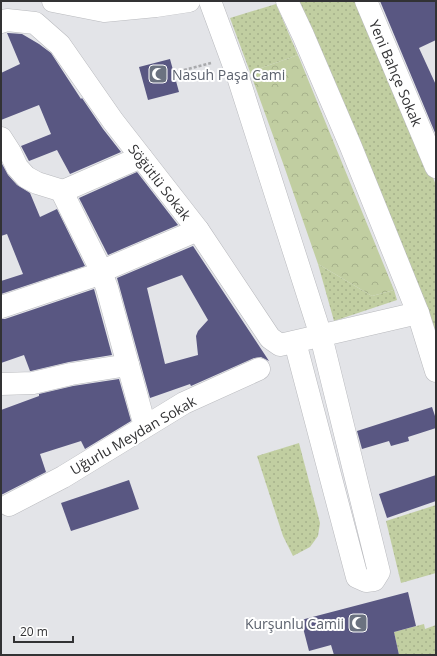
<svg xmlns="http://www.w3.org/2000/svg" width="437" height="656" font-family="'Open Sans',sans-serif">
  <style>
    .grass { fill: url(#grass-dots) }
    .forest { fill: url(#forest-crowns) }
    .building { fill: #595782; fill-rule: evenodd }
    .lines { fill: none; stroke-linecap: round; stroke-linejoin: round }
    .minor-casing { stroke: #b9babe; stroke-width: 23 }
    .path { stroke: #a9aaad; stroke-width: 2.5; stroke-dasharray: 3 2; stroke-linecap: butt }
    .minor { stroke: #fff; stroke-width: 22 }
    .labels { text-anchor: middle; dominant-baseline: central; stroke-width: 4; stroke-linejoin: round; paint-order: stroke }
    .street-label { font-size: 14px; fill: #323234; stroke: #fff }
    .worship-label { font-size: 14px; fill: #5b616d; stroke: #fff; text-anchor: start }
  </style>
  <defs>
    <pattern id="grass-dots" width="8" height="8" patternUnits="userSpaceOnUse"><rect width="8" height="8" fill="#c1cea1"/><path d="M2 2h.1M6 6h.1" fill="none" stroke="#a6b18b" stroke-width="1.8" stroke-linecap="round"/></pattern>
    <pattern id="forest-crowns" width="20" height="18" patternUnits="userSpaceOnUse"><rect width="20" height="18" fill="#c1cea1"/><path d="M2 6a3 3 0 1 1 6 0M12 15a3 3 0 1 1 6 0" fill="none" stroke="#a6b18b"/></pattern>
  </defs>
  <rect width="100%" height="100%" fill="#e3e4e8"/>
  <g class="grass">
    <polygon points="299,1 360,1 436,185 436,344 356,138"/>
    <polygon points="276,4 298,55 250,72 230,18"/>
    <polygon points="318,264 372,296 394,290 397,300 334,321"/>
    <polygon points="299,443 320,523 318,536 310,547 293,556 283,536 257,456"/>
    <polygon points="436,505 436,573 401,583 386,521"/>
    <polygon points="424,624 425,629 436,625 436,655 399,655 394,632"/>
  </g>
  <polygon class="forest" points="298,55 394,290 372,296 318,264 284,166 250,72"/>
  <g class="building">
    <polygon points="380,1 436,1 436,40 419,48 436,85 436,135"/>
    <polygon points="7,33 8,33 22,34 39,44 51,53 81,99 82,98 103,129 121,152 70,174 57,150 29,161 21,146 51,134 39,105 1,120 1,73 20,64"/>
    <polygon points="170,59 179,92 148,100 139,67"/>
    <polygon points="1,162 8,175 17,185 30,193 40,217 57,209 85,266 1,294 1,281 23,274 7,234 1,236"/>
    <polygon points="137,172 178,225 108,255 79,198"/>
    <path d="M193,246L269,361L261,357L254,358L191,386L190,384L150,398L117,278ZM182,275L208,320L198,331L196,336L198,355L165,364L147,288Z"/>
    <polygon points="94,289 112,355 69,362 31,371 30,371 24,355 1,363 1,319 5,319"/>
    <polygon points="119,379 131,421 85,449 81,441 40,454 46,472 1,495 1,410 39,396 39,394 73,386"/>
    <polygon points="432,407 436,419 436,428 408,437 409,441 391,446 389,441 362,449 357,431"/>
    <polygon points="436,475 436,501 387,518 379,494"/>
    <polygon points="129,480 139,509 71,531 61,503"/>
    <polygon points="408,592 416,626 394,632 399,655 334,655 331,645 309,651 301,620"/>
  </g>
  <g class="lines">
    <g class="minor-casing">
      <g id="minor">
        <polyline points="53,1 104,11 156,6 189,1"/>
        <polyline points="210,1 238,77 321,336 379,572 374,580 366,581 357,577 295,342"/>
        <polyline points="287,1 303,35 351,147 418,313 436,371"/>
        <polyline points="366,1 436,167"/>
        <polyline points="1,22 7,20 35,23 60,45 113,121 198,230 270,338 280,345 418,313"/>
        <polyline points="1,138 10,152 17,167 26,177 37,183 63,191"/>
        <polyline points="141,157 63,191 64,196 98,264 107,288 128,365 145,426"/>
        <polyline points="1,307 102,273 109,268 198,230"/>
        <polyline points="1,384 33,383 71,374 128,365"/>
        <polyline points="9,505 63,477 184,403 259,369"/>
      </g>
    </g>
    <polyline class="path" points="184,70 211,63"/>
    <use href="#minor" class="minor"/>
  </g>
  <defs>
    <g id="mosque-square" transform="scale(1)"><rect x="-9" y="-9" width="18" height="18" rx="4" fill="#6b7280" stroke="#fff"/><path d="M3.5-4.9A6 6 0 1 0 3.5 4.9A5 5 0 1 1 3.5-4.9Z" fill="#fff"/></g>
  </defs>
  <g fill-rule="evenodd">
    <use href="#mosque-square" x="158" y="74"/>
    <use href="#mosque-square" x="358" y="623"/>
  </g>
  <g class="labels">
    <g class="street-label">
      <text transform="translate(396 73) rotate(67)">Yeni Bahçe Sokak</text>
      <text transform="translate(160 182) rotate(52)">Söğütlü Sokak</text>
      <text transform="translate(133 435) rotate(-30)">Uğurlu Meydan Sokak</text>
    </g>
    <g class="worship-label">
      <text x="172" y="74">Nasuh Paşa Cami</text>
      <text x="344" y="623" text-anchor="end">Kurşunlu Camii</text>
    </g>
  </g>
  <rect width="437" height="656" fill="none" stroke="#323234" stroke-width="4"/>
  <path d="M14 636v6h59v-6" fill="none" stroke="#323234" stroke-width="2"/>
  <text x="20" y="636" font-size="12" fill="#323234" stroke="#ffffff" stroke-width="3" paint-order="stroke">20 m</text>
</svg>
